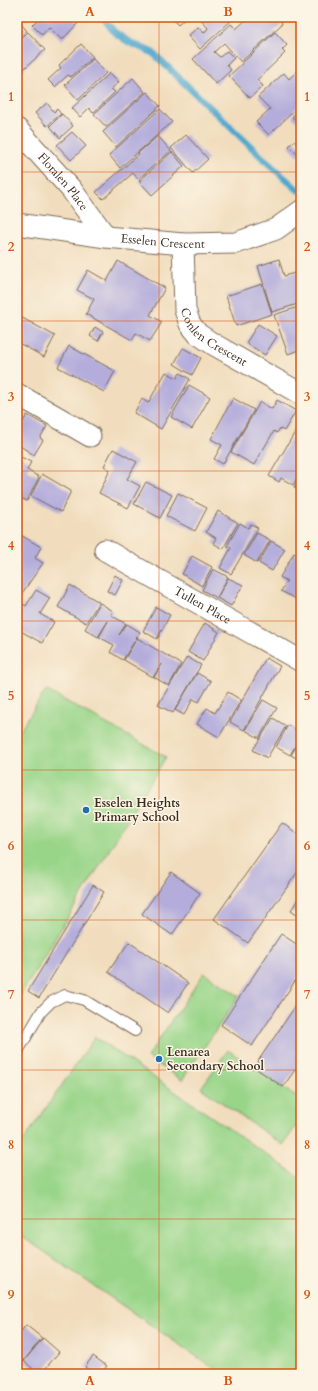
<svg xmlns="http://www.w3.org/2000/svg" width="318" height="1391" font-family="Cardo,serif">
  <style>
    .green { fill: #99d589; stroke: #6a8054 }
    .lines { fill: none; stroke-linecap: round; stroke-linejoin: round }
    .stream { stroke: #4fa8cd; stroke-width: 7 }
    .building { fill: #b4addc }
    .service-casing { stroke: #7b6956; stroke-width: 12 }
    .minor-casing { stroke: #7b6956; stroke-width: 23 }
    .service { stroke: #fff; stroke-width: 10 }
    .minor { stroke: #fff; stroke-width: 21 }
    .grid { fill: none; stroke: #d7540e; stroke-width: 1; stroke-opacity: 0.55 }
    .poi-dot { fill: #1f6fb2; stroke: #fcf5e5; stroke-width: 1.5 }
    .labels { text-anchor: middle; dominant-baseline: central; stroke-width: 3; stroke-linejoin: round; paint-order: stroke }
    .street-label { font-size: 12px; fill: #3b2a1e; stroke: #fcf5e5 }
    .poi-label { font-size: 12px; font-weight: bold; fill: #3b2a1e; stroke: #fcf5e5; text-anchor: start }
    .neatline { fill: none; stroke: #d7540e; stroke-width: 1.5 }
    .grid-label { font-size: 13px; text-anchor: middle; font-weight: bold; fill: #d7540e }
  </style>
  <rect width="100%" height="100%" fill="#fcf5e5"/>
  <filter id="ink" filterUnits="userSpaceOnUse"><feTurbulence type="fractalNoise" baseFrequency=".025" numOctaves="2"/><feDisplacementMap in="SourceGraphic" scale="8" xChannelSelector="R" yChannelSelector="G"/><feConvolveMatrix kernelMatrix="1 2 1 2 8 2 1 2 1" color-interpolation-filters="sRGB"/></filter>
  <filter id="wash" filterUnits="userSpaceOnUse"><feTurbulence type="fractalNoise" baseFrequency=".012" numOctaves="4" result="noise"/><feDisplacementMap in="SourceGraphic" scale="16" xChannelSelector="R" yChannelSelector="G"/><feGaussianBlur stdDeviation="0.9" result="paint"/><feColorMatrix in="noise" values="0 0 0 0 0 0 0 0 0 0 0 0 0 0 0 0 0 1.4 0 .05"/><feComposite in="paint" operator="in"/></filter>
  <g filter="url(#wash)">
    <rect width="100%" height="100%" fill="#f1ddbd"/>
    <g class="green">
      <polygon points="46,690 166,757 17,1001 17,735"/>
      <polygon points="204,973 239,996 182,1080 147,1057"/>
      <polygon points="95,1037 301,1178 301,1374 222,1374 17,1233 17,1150"/>
      <polygon points="228,1050 301,1100 301,1119 283,1145 201,1088"/>
    </g>
    <g class="lines">
      <polyline class="stream" points="103,17 114,32 129,42 153,53 268,163 298,190"/>
    </g>
    <g id="blocks">
      <g class="building">
        <polygon points="40,17 72,17 78,23 62,40 49,27 42,35 32,25"/>
        <polygon points="170,17 187,17 178,25"/>
        <polygon points="198,17 232,17 233,19 200,49 188,36 198,27 204,33 208,28"/>
        <polygon points="249,17 253,18 254,17 280,17 282,24 241,62 224,43 214,52 220,57 227,51 234,58 227,65 231,70 216,84 193,59 231,24 236,29"/>
        <polygon points="17,19 27,31 17,40"/>
        <polygon points="28,32 45,50 17,75 17,42"/>
        <polygon points="275,32 287,45 282,50 285,53 257,80 263,86 250,98 229,76"/>
        <polygon points="81,44 93,57 71,77 68,75 55,87 48,80 61,68 59,65"/>
        <polygon points="93,59 106,73 78,100 65,85"/>
        <polygon points="300,68 301,70 301,104 269,135 256,122 270,109 258,97 284,73 289,79"/>
        <polygon points="110,73 119,82 111,89 115,92 93,113 89,108 80,117 72,108"/>
        <polygon points="133,78 145,92 106,127 94,114"/>
        <polygon points="147,92 160,106 116,147 103,132"/>
        <polygon points="47,103 54,112 57,109 61,114 47,126 35,113"/>
        <polygon points="301,107 301,125 292,117"/>
        <polygon points="160,109 172,122 120,168 109,155"/>
        <polygon points="62,114 73,126 60,138 50,126"/>
        <polygon points="72,132 86,146 71,160 57,145"/>
        <polygon points="186,135 208,159 193,173 171,148"/>
        <polygon points="158,136 171,151 138,179 133,173 103,199 96,192 139,154 138,153"/>
        <polygon points="294,141 301,148 301,154 299,156 289,146"/>
        <polygon points="172,152 184,166 152,195 139,181"/>
        <polygon points="279,259 284,276 298,272 301,282 301,303 272,312 258,266"/>
        <polygon points="118,261 165,288 150,315 162,322 150,341 136,333 132,340 86,314 94,299 77,290 88,270 107,281"/>
        <polygon points="262,284 272,314 236,326 226,296"/>
        <polygon points="301,306 301,349 288,354 274,315"/>
        <polygon points="17,315 55,336 44,357 17,342"/>
        <polygon points="258,324 277,336 265,355 246,343"/>
        <polygon points="95,327 103,332 98,341 90,336"/>
        <polygon points="69,346 115,371 104,392 58,367"/>
        <polygon points="183,348 201,358 192,375 174,364"/>
        <polygon points="166,372 177,378 180,373 190,379 161,429 134,413 142,399 148,403"/>
        <polygon points="189,385 210,397 192,429 171,417"/>
        <polygon points="233,398 254,410 223,464 214,459 222,445 211,439"/>
        <polygon points="277,400 296,411 284,431 280,428 277,433 274,431 254,465 231,452 260,402 272,409"/>
        <polygon points="27,415 47,426 40,438 43,440 34,455 17,444 17,431"/>
        <polygon points="301,422 301,471 293,485 281,478 279,482 269,476"/>
        <polygon points="113,449 137,462 127,479 140,486 128,508 99,493 110,470 104,466"/>
        <polygon points="17,455 31,462 27,470 39,477 27,501 17,496"/>
        <polygon points="42,474 71,491 61,512 31,496"/>
        <polygon points="301,474 301,491 294,487"/>
        <polygon points="146,482 172,495 160,518 134,504"/>
        <polygon points="178,493 207,508 195,531 166,516"/>
        <polygon points="218,511 238,523 223,549 213,543 216,538 206,532"/>
        <polygon points="240,523 248,528 251,524 258,528 231,574 220,568 231,548 227,546"/>
        <polygon points="257,533 270,540 257,563 244,555"/>
        <polygon points="19,534 41,547 35,558 43,563 18,599 17,598 17,538"/>
        <polygon points="271,541 285,549 272,571 259,563"/>
        <polygon points="294,553 301,557 301,594 298,600 281,591 287,581 280,577"/>
        <polygon points="192,556 212,567 202,586 182,574"/>
        <polygon points="213,569 228,577 217,598 202,590"/>
        <polygon points="115,575 123,580 115,595 107,591"/>
        <polygon points="228,578 243,585 231,606 217,598"/>
        <polygon points="70,585 99,602 86,623 58,607"/>
        <polygon points="36,590 50,598 40,614 54,622 42,643 17,629 17,612 18,613 23,604 26,606"/>
        <polygon points="100,603 113,611 111,615 126,624 119,635 127,624 140,632 123,660 110,652 114,645 99,637 108,621 98,637 85,629"/>
        <polygon points="156,607 170,615 157,639 143,631"/>
        <polygon points="205,623 219,632 203,661 188,652"/>
        <polygon points="137,638 181,664 169,686 154,677 162,664 153,677 124,660"/>
        <polygon points="187,657 201,665 173,713 158,705"/>
        <polygon points="266,658 280,666 244,730 230,722"/>
        <polygon points="197,673 211,681 199,702 193,699 184,715 175,710"/>
        <polygon points="228,692 241,700 219,737 197,724 207,708 215,713"/>
        <polygon points="263,700 277,708 259,738 245,730"/>
        <polygon points="273,718 286,726 267,758 253,750"/>
        <polygon points="288,725 301,733 301,736 290,755 276,747"/>
        <polygon points="301,738 301,761 291,755"/>
        <polygon points="282,823 301,836 301,867 248,943 214,919"/>
        <polygon points="171,872 200,893 172,935 142,914"/>
        <polygon points="93,885 104,892 39,998 28,991"/>
        <polygon points="301,895 301,917 291,910"/>
        <polygon points="281,934 301,947 301,972 252,1046 221,1025"/>
        <polygon points="129,942 188,983 168,1013 108,972"/>
        <polygon points="301,998 301,1061 283,1087 254,1067"/>
        <polygon points="26,1325 42,1338 17,1369 17,1336"/>
        <polygon points="43,1338 59,1352 41,1374 39,1374 24,1361"/>
        <polygon points="93,1356 107,1366 100,1374 94,1374 85,1367"/>
      </g>
    </g>
  </g>
  <g filter="url(#ink)">
    <use href="#blocks" fill-opacity="0" stroke="#7b6956" stroke-width="1"/>
    <g class="lines">
      <g class="service-casing">
        <polyline id="service" points="17,1053 41,1012 51,1002 65,995 84,1000 135,1031"/>
      </g>
      <g class="minor-casing">
        <g id="minor">
          <path id="s1" d="M17,129L71,189L106,237"/>
          <path id="s2" d="M17,224L106,237L183,244L236,243L276,229L301,211"/>
          <path id="s3" d="M183,244L185,310L190,324L198,334L213,344L301,394"/>
          <polyline points="17,394 90,436"/>
          <path id="s4" d="M105,550L301,661"/>
        </g>
      </g>
      <use href="#service" class="service"/>
      <use href="#minor" class="minor"/>
    </g>
  </g>
  <path class="grid" d="M159,17V1374M17,172H301M17,321H301M17,471H301M17,621H301M17,770H301M17,920H301M17,1070H301M17,1219H301"/>
  <g class="poi-dot">
    <circle cx="86" cy="810" r="4"/>
    <circle cx="159" cy="1059" r="4"/>
  </g>
  <g class="labels">
    <g class="street-label">
      <text stroke="none"><textPath href="#s1" startOffset="70">Floralen Place</textPath></text>
      <text stroke="none"><textPath href="#s2" startOffset="147">Esselen Crescent</textPath></text>
      <text stroke="none"><textPath href="#s3" startOffset="107">Conlen Crescent</textPath></text>
      <text stroke="none"><textPath href="#s4" startOffset="112">Tullen Place</textPath></text>
    </g>
    <g class="poi-label">
      <text x="94" y="803">Esselen Heights<tspan x="94" dy="14">Primary School</tspan></text>
      <text x="167" y="1052">Lenarea<tspan x="167" dy="14">Secondary School</tspan></text>
    </g>
  </g>
  <rect width="318" height="1391" fill="none" stroke="#fcf5e5" stroke-width="44"/>
  <rect x="22" y="22" width="274" height="1347" class="neatline"/>
  <g class="grid-label">
    <text x="90" y="16">A</text>
    <text x="228" y="16">B</text>
    <text x="11" y="101">1</text>
    <text x="307" y="101">1</text>
    <text x="11" y="251">2</text>
    <text x="307" y="251">2</text>
    <text x="11" y="401">3</text>
    <text x="307" y="401">3</text>
    <text x="11" y="550">4</text>
    <text x="307" y="550">4</text>
    <text x="11" y="700">5</text>
    <text x="307" y="700">5</text>
    <text x="11" y="850">6</text>
    <text x="307" y="850">6</text>
    <text x="11" y="999">7</text>
    <text x="307" y="999">7</text>
    <text x="11" y="1149">8</text>
    <text x="307" y="1149">8</text>
    <text x="11" y="1299">9</text>
    <text x="307" y="1299">9</text>
    <text x="90" y="1385">A</text>
    <text x="228" y="1385">B</text>
  </g>
</svg>
